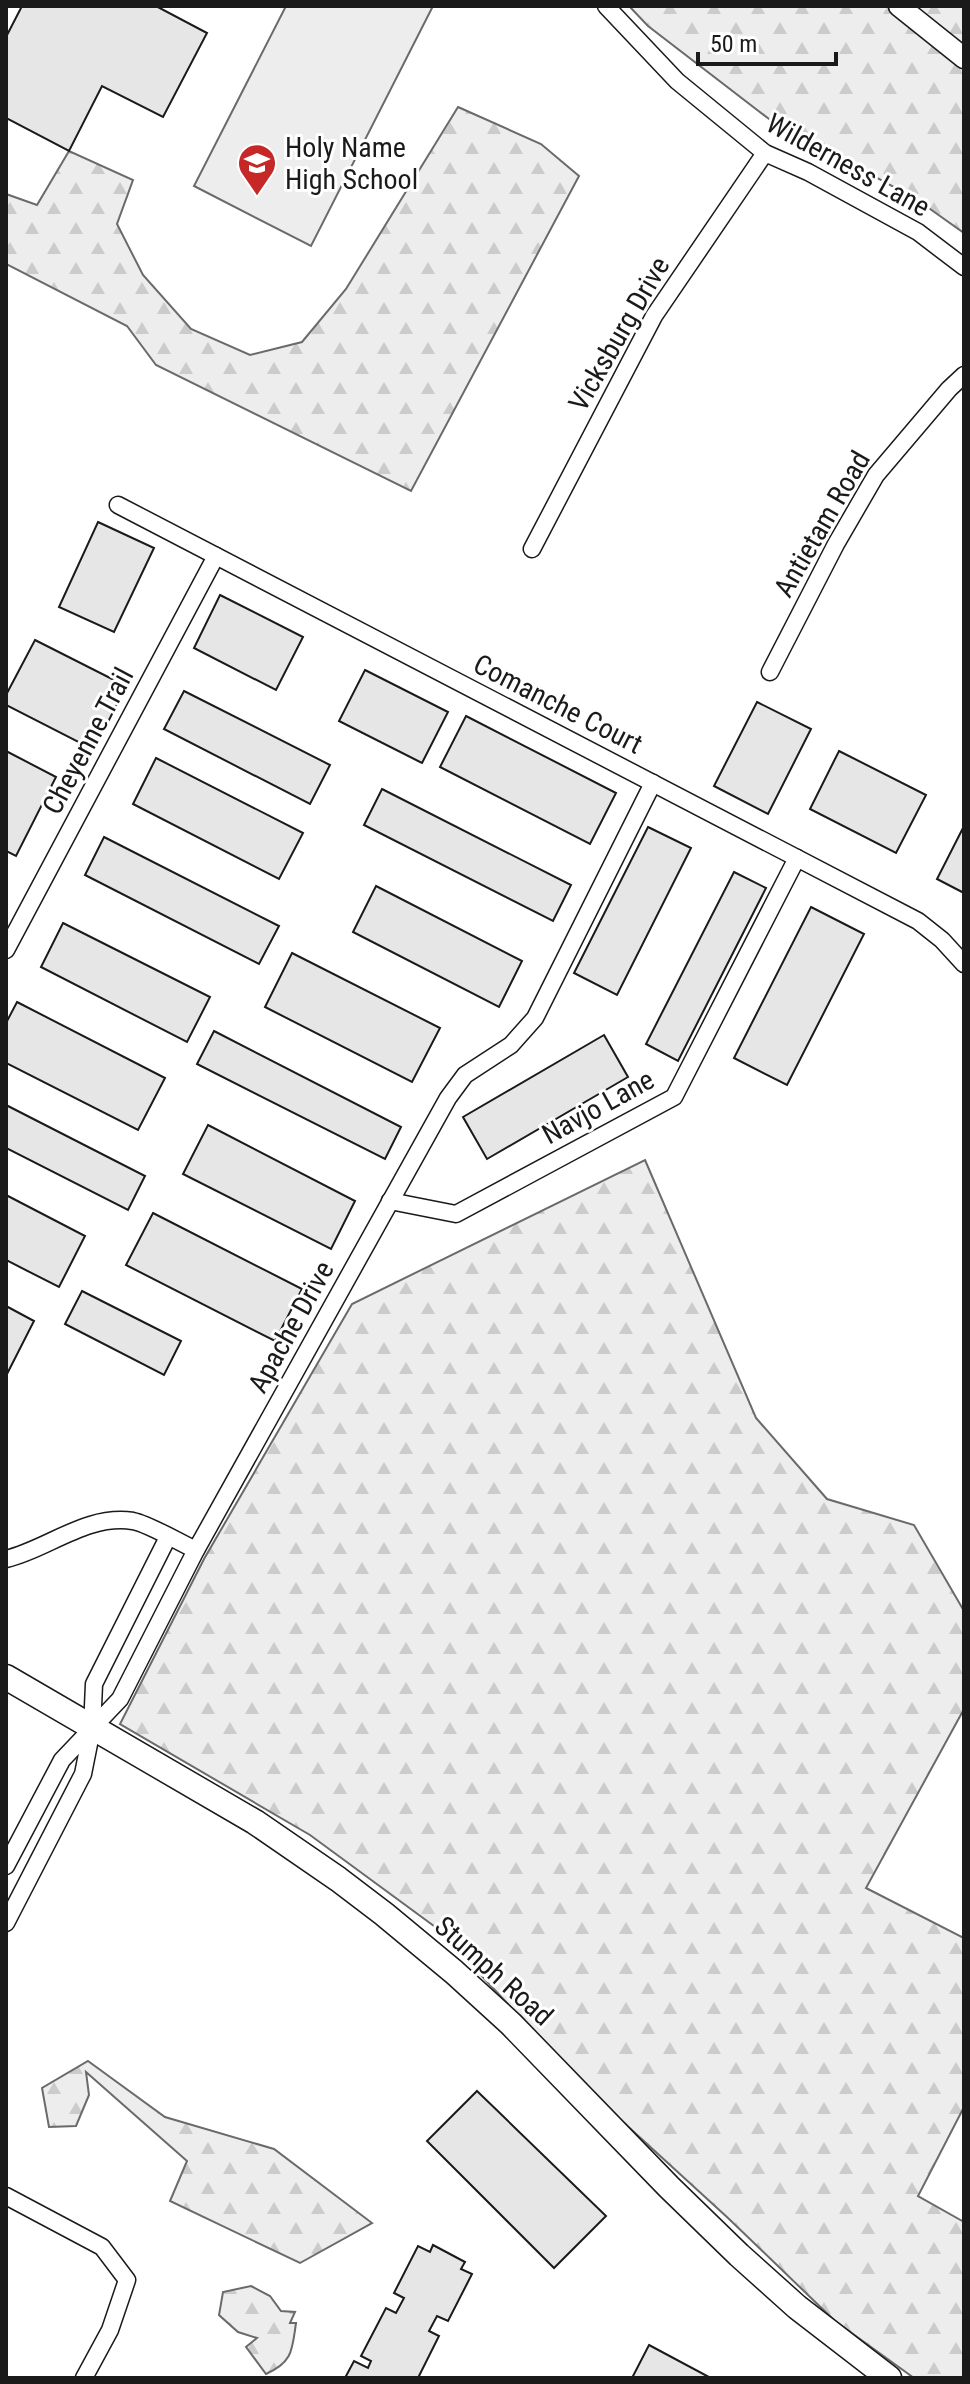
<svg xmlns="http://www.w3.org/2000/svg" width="970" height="2384" font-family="'Roboto Condensed',sans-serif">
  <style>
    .forest { fill: url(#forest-firs); stroke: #6a6a6a; stroke-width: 2 }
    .built { fill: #ededed; stroke: #6a6a6a; stroke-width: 2 }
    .building { fill: #e6e6e6; stroke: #1a1a1a; stroke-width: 2 }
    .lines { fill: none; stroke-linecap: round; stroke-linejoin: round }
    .minor-casing { stroke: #1a1a1a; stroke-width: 19 }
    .tertiary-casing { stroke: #1a1a1a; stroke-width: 23 }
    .secondary-casing { stroke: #1a1a1a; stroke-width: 27 }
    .minor { stroke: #fff; stroke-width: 16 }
    .tertiary { stroke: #fff; stroke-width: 20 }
    .secondary { stroke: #fff; stroke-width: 24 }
    .labels { text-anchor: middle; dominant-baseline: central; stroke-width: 6; stroke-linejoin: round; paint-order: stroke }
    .poi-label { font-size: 28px; fill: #1a1a1a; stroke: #fff; text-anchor: start }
    .street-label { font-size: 28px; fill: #1a1a1a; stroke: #fff }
  </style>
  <defs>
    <pattern id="forest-firs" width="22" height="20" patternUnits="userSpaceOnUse" patternTransform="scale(2)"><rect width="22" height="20" fill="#ededed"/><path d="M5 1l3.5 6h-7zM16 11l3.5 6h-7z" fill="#cbcbcb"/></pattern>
  </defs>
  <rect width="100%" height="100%" fill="#fff"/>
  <g class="forest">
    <polygon points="629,6 964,6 964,233 916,199 769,119 648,26"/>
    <polygon points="458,107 541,144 579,176 411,491 156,365 127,326 6,264 6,194 37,205 69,151 133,180 117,224 143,275 191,329 250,355 302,342 346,289"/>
    <polygon points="645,1160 756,1418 827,1499 914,1525 964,1611 964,1709 866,1888 964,1938 964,2107 918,2196 964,2222 964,2378 914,2378 835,2321 728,2218 587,2089 438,1929 310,1835 120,1724 204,1559 352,1304"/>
    <polygon points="88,2061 165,2117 274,2149 372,2223 300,2263 170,2201 187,2161 86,2072 89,2095 76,2126 49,2127 42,2088"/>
    <path d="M251,2286L270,2296L281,2311L295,2312L290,2323H296C292,2350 293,2362 266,2374L246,2347L257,2338L238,2332L219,2315L223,2292Z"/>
  </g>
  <polygon class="built" points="286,6 433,6 311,246 194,186"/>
  <g class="building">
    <polygon points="22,6 156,6 207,33 163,117 102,86 69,151 6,118 6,37"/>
    <polygon points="98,522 154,548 114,632 59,607"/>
    <polygon points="220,595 303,637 276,690 194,648"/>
    <polygon points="35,640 126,686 94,750 6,705 6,695"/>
    <polygon points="365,670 448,712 422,763 339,721"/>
    <polygon points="184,691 330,765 310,804 164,729"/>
    <polygon points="757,702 811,729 768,814 714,786"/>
    <polygon points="466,716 616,793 590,844 440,767"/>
    <polygon points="6,751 56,777 16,856 6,851"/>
    <polygon points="839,751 926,795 896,853 810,809"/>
    <polygon points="156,758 303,833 279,879 133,804"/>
    <polygon points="382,789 571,885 553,921 364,825"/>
    <polygon points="964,826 964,893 937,879"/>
    <polygon points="648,827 691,848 617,995 574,973"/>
    <polygon points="104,837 279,926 259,964 85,875"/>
    <polygon points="734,872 766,888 678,1061 646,1044"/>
    <polygon points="376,886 522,961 499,1007 353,932"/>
    <polygon points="811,907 864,934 787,1085 734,1058"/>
    <polygon points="63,923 210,997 187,1042 41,967"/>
    <polygon points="292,953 440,1028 412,1082 265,1007"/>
    <polygon points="17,1002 165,1078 138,1130 6,1063 6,1023"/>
    <polygon points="214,1031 401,1127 385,1159 197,1064"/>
    <polygon points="604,1035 628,1077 487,1159 463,1117"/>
    <polygon points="6,1105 145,1176 128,1210 6,1148"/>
    <polygon points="208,1125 355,1201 331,1249 183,1174"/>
    <polygon points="6,1195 85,1236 59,1287 6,1260"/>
    <polygon points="153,1213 302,1289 275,1341 126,1265"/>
    <polygon points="82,1291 181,1341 164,1375 65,1324"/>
    <polygon points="6,1306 34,1321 7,1374 6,1373"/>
    <polygon points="477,2091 606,2216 554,2268 427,2141"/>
    <polygon points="433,2245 465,2262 461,2269 472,2274 448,2321 437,2316 429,2331 439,2336 418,2378 345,2378 354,2361 368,2368 371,2361 361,2356 386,2308 396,2313 404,2298 394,2293 418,2246 430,2252"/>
    <polygon points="649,2345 709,2377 708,2378 632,2378"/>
  </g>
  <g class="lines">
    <g class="minor-casing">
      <g id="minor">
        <polyline points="606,6 677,81 765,153 808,172 918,232 964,267"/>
        <polyline points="118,505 918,921 942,940 964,964"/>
        <polyline points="532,549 654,316 765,153"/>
        <polyline points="770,672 836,544 876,475 949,389 964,375"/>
        <polyline points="6,950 216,556"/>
        <polyline points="390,1201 456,1214 674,1097 797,858"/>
        <path d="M6,1559C48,1549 86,1514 133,1521C149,1524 180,1543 196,1550"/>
        <polyline points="6,1866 62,1760 120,1699 196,1550 448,1098 465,1075 511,1045 535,1018 653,783"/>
        <polyline points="6,1923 83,1774 92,1729 94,1684 168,1537"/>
        <polyline points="6,2196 102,2247 127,2280 110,2330 84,2378"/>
      </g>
    </g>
    <g class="tertiary-casing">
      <polyline id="tertiary" points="899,6 964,58"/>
    </g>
    <g class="secondary-casing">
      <polyline id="secondary" points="6,1677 255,1822 338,1879 384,1914 454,1972 511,2024 669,2187 739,2255 797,2307 889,2378"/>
    </g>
    <use href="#minor" class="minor"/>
    <use href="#tertiary" class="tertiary"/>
    <use href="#secondary" class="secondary"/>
  </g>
  <defs>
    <g id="school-pin" transform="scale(2)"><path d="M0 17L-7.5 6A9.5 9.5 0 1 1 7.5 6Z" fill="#c62828" stroke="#fff"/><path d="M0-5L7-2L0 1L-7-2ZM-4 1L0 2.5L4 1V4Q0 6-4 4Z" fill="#fff"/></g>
  </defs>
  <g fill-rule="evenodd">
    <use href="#school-pin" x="257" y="163"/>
  </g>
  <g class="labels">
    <g class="poi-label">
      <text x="285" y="147">Holy Name<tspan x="285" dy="32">High School</tspan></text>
    </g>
    <g class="street-label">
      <text transform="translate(848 165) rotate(29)">Wilderness Lane</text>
      <text transform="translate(619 334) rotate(-60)">Vicksburg Drive</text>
      <text transform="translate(822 524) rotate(-60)">Antietam Road</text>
      <text transform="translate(558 704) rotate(27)">Comanche Court</text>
      <text transform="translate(88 741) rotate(-62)">Cheyenne Trail</text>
      <text transform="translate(598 1107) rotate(-29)">Navjo Lane</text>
      <text transform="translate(291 1327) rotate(-61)">Apache Drive</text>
      <text transform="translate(494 1971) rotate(42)">Stumph Road</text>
    </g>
  </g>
  <rect width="970" height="2384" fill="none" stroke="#1a1a1a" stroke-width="16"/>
  <path d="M698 52v12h138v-12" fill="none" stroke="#1a1a1a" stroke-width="4"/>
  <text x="710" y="52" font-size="24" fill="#1a1a1a" stroke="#ffffff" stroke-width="6" paint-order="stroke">50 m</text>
</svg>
